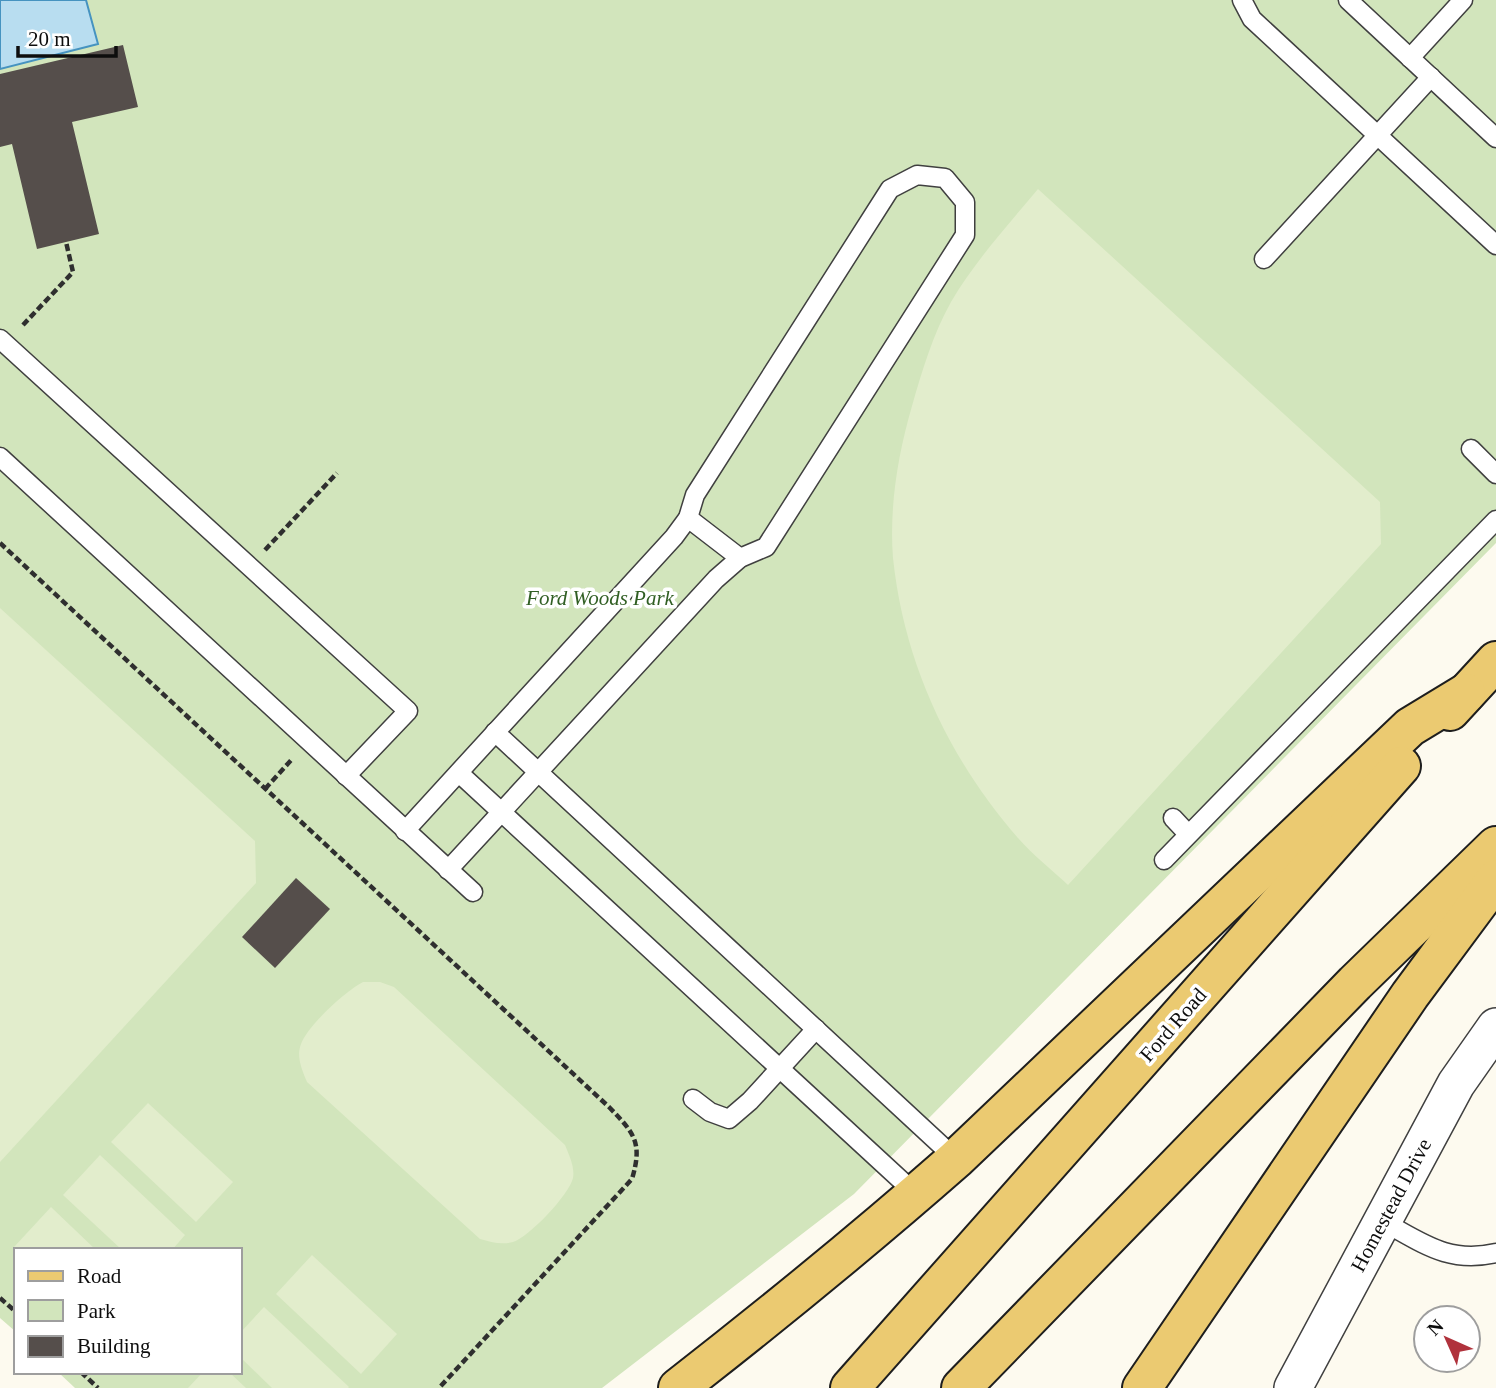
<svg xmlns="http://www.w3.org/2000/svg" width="1496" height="1388" font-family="'Times New Roman',serif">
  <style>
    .green { fill: #d2e5bc }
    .pitch { fill: #e2edcc }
    .water { fill: #b8ddf0; stroke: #4693c0; stroke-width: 2 }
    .building { fill: #554e4b }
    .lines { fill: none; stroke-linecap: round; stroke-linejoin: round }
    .lane-casing { stroke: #404040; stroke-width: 21 }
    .street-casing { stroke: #404040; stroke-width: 40 }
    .primary-casing { stroke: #1e1e1e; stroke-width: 42 }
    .path { stroke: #2f2f2f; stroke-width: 4.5; stroke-dasharray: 7 3.5; stroke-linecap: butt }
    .lane { stroke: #fff; stroke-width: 18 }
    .street { stroke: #fff; stroke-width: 37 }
    .primary { stroke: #ebca71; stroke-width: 38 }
    .labels { text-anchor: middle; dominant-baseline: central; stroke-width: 7; stroke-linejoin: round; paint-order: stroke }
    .park-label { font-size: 21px; font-style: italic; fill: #315f24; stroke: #fff }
    .street-label { font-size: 21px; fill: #0d0d0d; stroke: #fff }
  </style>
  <rect width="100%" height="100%" fill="#fdfaef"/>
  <polygon class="green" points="0,0 1496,0 1496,543 854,1194 602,1388 75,1388 58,1372 240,1372 240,1250 16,1250 16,1332 0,1318"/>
  <g class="pitch">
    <path d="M1038,189L1380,502L1381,544L1068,885C1052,870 1033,855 1018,838C949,759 904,663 893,558C889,508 898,454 912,406C922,371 933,334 951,302C975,261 1008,225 1038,189Z"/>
    <polygon points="0,608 255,841 256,883 0,1162"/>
    <path d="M363,982H380L394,987L565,1145C569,1155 575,1167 573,1178C569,1195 529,1237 513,1242C501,1245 491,1242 480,1239L307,1082C302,1070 296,1057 301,1044C308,1025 346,991 363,982Z"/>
    <polygon points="148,1103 233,1182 196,1222 111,1142"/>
    <polygon points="100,1155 185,1235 172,1250 122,1250 63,1195"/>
    <polygon points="51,1207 96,1250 17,1250 14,1247"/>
    <polygon points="312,1255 397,1334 361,1374 276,1294"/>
    <polygon points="264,1307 349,1387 348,1388 272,1388 240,1357 240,1333"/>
    <polygon points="203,1372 229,1372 246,1388 188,1388"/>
  </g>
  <polygon class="water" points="0,0 86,0 98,44 0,69"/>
  <g class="building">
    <polygon points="123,45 138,107 72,122 99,234 37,249 12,144 0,147 0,74"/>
    <polygon points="296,878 330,909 275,968 242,937"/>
  </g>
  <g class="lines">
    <g class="lane-casing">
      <g id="lane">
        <polyline points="1242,0 1252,19 1496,245"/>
        <polyline points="1348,0 1496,138"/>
        <polyline points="1410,58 1463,0"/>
        <polyline points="1264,259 1431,77"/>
        <polyline points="0,339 408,711 346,776"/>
        <polyline points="1471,449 1496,474"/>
        <polyline points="0,457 473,892"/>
        <polyline points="688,518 740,558"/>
        <polyline points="495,732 956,1159"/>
        <polyline points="459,773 916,1194"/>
        <polyline points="1173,818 1188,834"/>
        <polyline points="405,831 674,537 688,518 695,495 890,189 917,175 945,178 965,202 965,235 766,547 740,558 716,579 448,870"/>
        <polyline points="1164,860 1496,520"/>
        <polyline points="693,1099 710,1112 729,1119 750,1101 816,1029"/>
        <path d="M1382,1221C1423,1243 1448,1264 1496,1253"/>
      </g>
    </g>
    <g class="street-casing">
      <polyline id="street" points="1293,1388 1456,1084 1496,1027"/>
    </g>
    <g class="primary-casing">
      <g id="primary">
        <polyline points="1450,711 1496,661"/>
        <path d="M678,1388C773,1314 866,1238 956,1159L1410,727L1466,693"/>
        <polyline points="850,1388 1401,766"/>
        <polyline points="961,1388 1355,983 1496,846"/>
        <polyline points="1142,1388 1410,995 1496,879"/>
      </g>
    </g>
    <g class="path">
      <polyline points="23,325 73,272 66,242"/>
      <path d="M0,543L609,1107C634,1133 643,1142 632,1179L439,1388"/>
      <polyline points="265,550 337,473"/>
      <polyline points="265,789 293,758"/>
      <polyline points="0,1298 16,1312"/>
      <polyline points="81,1372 98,1388"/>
    </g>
    <use href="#lane" class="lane"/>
    <use href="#street" class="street"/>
    <use href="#primary" class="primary"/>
  </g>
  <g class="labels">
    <g class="park-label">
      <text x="600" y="598">Ford Woods Park</text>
    </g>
    <g class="street-label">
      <text transform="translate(1173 1025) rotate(-49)">Ford Road</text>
      <text transform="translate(1391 1205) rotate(-62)">Homestead Drive</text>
    </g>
  </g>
  <rect x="14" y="1248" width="228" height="126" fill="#ffffff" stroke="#9e9e9e" stroke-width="2"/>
  <rect x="28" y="1271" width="35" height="10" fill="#ebca71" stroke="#9e9e9e" stroke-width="2"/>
  <text x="77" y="1283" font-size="21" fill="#0d0d0d">Road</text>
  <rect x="28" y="1300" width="35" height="21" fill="#d2e5bc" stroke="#9e9e9e" stroke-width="2"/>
  <text x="77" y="1318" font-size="21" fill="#0d0d0d">Park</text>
  <rect x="28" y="1336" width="35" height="21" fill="#554e4b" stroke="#9e9e9e" stroke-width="2"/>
  <text x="77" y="1353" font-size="21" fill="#0d0d0d">Building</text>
  <g transform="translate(1447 1339) rotate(315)"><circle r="33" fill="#ffffff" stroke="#9e9e9e" stroke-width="2"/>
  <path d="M0-5L12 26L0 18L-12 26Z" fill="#b0323c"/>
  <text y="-10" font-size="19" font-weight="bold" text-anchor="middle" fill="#0d0d0d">N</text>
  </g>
  <path d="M18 46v10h98v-10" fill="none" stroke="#0d0d0d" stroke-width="3.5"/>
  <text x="28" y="46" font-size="21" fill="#0d0d0d" stroke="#ffffff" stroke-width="5" paint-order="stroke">20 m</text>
</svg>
